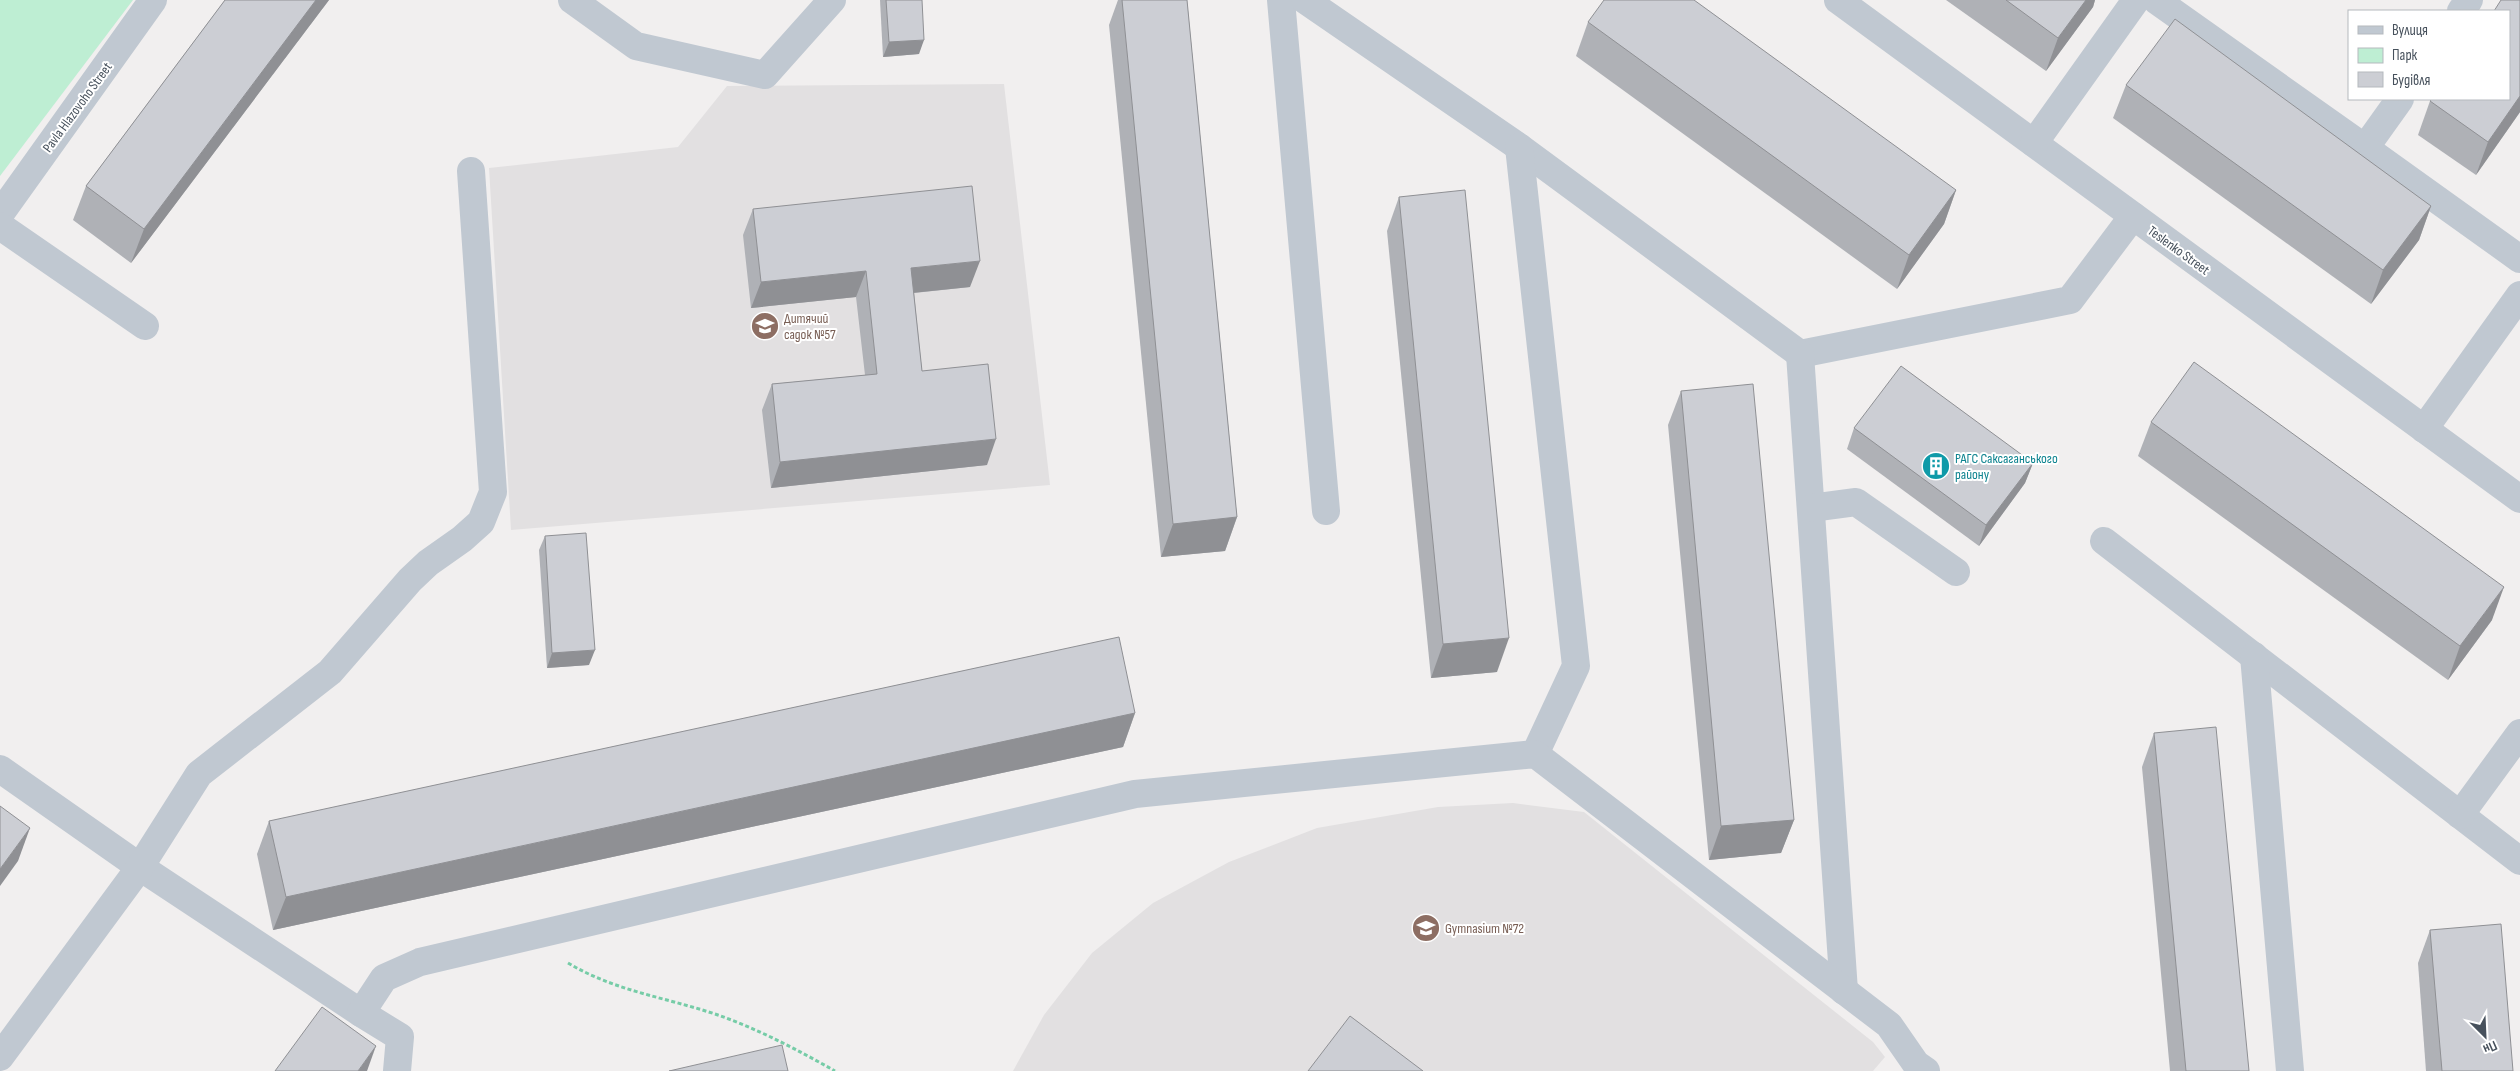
<svg xmlns="http://www.w3.org/2000/svg" width="2520" height="1071" viewBox="0 0 2520 1071" font-family="'Sofia Sans Condensed',sans-serif">
<rect width="100%" height="100%" fill="#f1efef"/>
<g fill="#e2e0e1">
<polygon points="1004,84 1050,485 511,530 489,168 678,147 727,86"/>
<polygon points="1513,803 1584,812 1873,1042 1885,1057 1873,1071 1013,1071 1044,1015 1092,953 1153,903 1229,862 1317,828 1438,807"/>
</g>
<polygon fill="#beeed3" points="0,0 133,0 0,176"/>
<g fill="none" stroke-linecap="round" stroke-linejoin="round">
<path stroke="#76cca7" stroke-width="3" stroke-dasharray="4 2.5" stroke-linecap="butt" d="M568,963C615,991 664,997 715,1014C756,1028 798,1050 835,1071"/>
<g stroke="#c0c8d1" stroke-width="28">
<polyline points="572,0 636,46 765,75 832,0"/>
<polyline points="1281,0 1326,511"/>
<polyline points="1305,0 1519,147 1800,354 2070,300 2133,216"/>
<polyline points="1838,0 2520,499"/>
<polyline points="2156,0 2365,148 2400,99"/>
<polyline points="2461,11 2469,0"/>
<polyline points="2034,143 2136,0"/>
<polyline points="1519,147 1576,666 1535,754"/>
<polyline points="2365,148 2520,259"/>
<polyline points="0,214 153,0"/>
<polyline points="0,226 145,326"/>
<polyline points="1800,354 1844,991"/>
<polyline points="2424,429 2520,295"/>
<polyline points="1811,508 1856,502 1956,572"/>
<polyline points="2104,541 2520,861"/>
<polyline points="2254,656 2290,1071"/>
<polyline points="0,769 140,867 361,1013"/>
<polyline points="2460,815 2520,733"/>
<polyline points="0,1057 140,867 199,774 330,672 410,580 428,563 462,539 481,522 493,492 471,171"/>
<polyline points="397,1071 400,1037 361,1013 384,978 420,962 1135,794 1535,754 1889,1025 1916,1064 1926,1071"/>
</g>
</g>
<g fill="#afb1b6">
<polygon points="225,0 329,0 131,263 73,220 86,186"/>
<polygon points="880,0 922,0 919,54 883,57"/>
<polygon points="1118,0 1187,0 1237,517 1225,551 1161,557 1109,25"/>
<polygon points="1946,0 2095,0 2093,7 2046,71"/>
<polygon points="2520,0 2520,112 2476,175 2418,135 2430,101"/>
<polygon points="1588,22 1956,190 1944,224 1897,289 1576,56"/>
<polygon points="2126,85 2431,206 2419,240 2371,304 2113,118"/>
<polygon points="1399,197 1497,672 1431,678 1387,231"/>
<polygon points="753,209 970,287 914,293 922,371 987,465 771,488 762,410 772,384 865,375 856,297 751,308 743,235"/>
<polygon points="1681,391 1794,820 1781,853 1709,860 1668,425"/>
<polygon points="2151,422 2492,620 2448,680 2138,456"/>
<polygon points="1854,428 2033,463 2025,483 1979,546 1847,449"/>
<polygon points="545,536 589,665 547,668 539,550"/>
<polygon points="1135,713 1123,747 273,930 257,854 269,821"/>
<polygon points="2154,733 2249,1071 2170,1071 2142,767"/>
<polygon points="2430,930 2513,1071 2426,1071 2418,963"/>
</g>
<g fill="#8f9094">
<polygon points="316,0 329,0 131,263 144,229"/>
<polygon points="2086,0 2095,0 2093,7 2046,71 2058,38"/>
<polygon points="924,40 919,54 883,57 889,42"/>
<polygon points="2520,96 2520,112 2476,175 2488,142"/>
<polygon points="1956,190 1944,224 1897,289 1909,255"/>
<polygon points="2431,206 2419,240 2371,304 2383,270"/>
<polygon points="980,261 970,287 902,294 911,268"/>
<polygon points="866,271 856,297 751,308 761,282"/>
<polygon points="996,439 987,465 771,488 780,462"/>
<polygon points="2033,463 2025,483 1979,546 1986,525"/>
<polygon points="1237,517 1225,551 1161,557 1173,524"/>
<polygon points="2504,587 2492,620 2448,680 2460,646"/>
<polygon points="1509,638 1497,672 1431,678 1443,644"/>
<polygon points="595,650 589,665 547,668 552,653"/>
<polygon points="1135,713 1123,747 273,930 286,897"/>
<polygon points="1794,820 1781,853 1709,860 1721,826"/>
<polygon points="30,828 18,861 0,886 0,869"/>
<polygon points="376,1046 367,1071 358,1071"/>
</g>
<g fill="#ccced4" stroke="#8f9094">
<polygon points="225,0 316,0 144,229 86,186"/>
<polygon points="886,0 922,0 924,40 889,42"/>
<polygon points="1122,0 1187,0 1237,517 1173,524"/>
<polygon points="1604,0 1694,0 1956,190 1909,255 1588,22"/>
<polygon points="2006,0 2086,0 2058,38"/>
<polygon points="2501,0 2520,0 2520,96 2488,142 2430,101 2432,99 2509,99 2509,11 2494,11"/>
<polygon points="2175,19 2431,206 2383,270 2126,85"/>
<polygon points="972,186 980,261 911,268 922,371 988,364 996,439 780,462 772,384 877,374 866,271 761,282 753,209"/>
<polygon points="1465,190 1509,638 1443,644 1399,197"/>
<polygon points="2194,362 2504,587 2460,646 2151,422"/>
<polygon points="1901,366 2033,463 1986,525 1854,428"/>
<polygon points="1753,384 1794,820 1721,826 1681,391"/>
<polygon points="586,533 595,650 552,653 545,536"/>
<polygon points="1119,637 1135,713 286,897 269,821"/>
<polygon points="2216,727 2249,1071 2186,1071 2154,733"/>
<polygon points="0,806 30,828 0,869"/>
<polygon points="2501,924 2513,1071 2442,1071 2430,930"/>
<polygon points="322,1007 376,1046 358,1071 275,1071"/>
<polygon points="1350,1016 1423,1071 1308,1071"/>
<polygon points="782,1045 788,1071 669,1071"/>
</g>
<defs>
<symbol id="school-disc" viewBox="-11 -11 22 22"><circle r="9.5" fill="#8d6e63" stroke="#fff"/><path d="M0-5L7-2L0 1L-7-2ZM-4 1L0 2.5L4 1V4Q0 6-4 4Z" fill="#fff"/></symbol>
<symbol id="building-disc" viewBox="-11 -11 22 22"><circle r="9.5" fill="#0f9aa8" stroke="#fff"/><path d="M-4-6H4V6H1V3H-1V6H-4ZM-2.5-4.3h1.7v1.8h-1.7ZM.8-4.3h1.7v1.8H.8ZM-2.5-1h1.7V.8h-1.7ZM.8-1h1.7V.8H.8Z" fill="#fff"/></symbol>
</defs>
<g fill-rule="evenodd">
<use href="#school-disc" x="749" y="310" width="32" height="32"/>
<use href="#building-disc" x="1920" y="450" width="32" height="32"/>
<use href="#school-disc" x="1410" y="912" width="32" height="32"/>
</g>
<g text-anchor="middle" stroke-width="4" stroke-linejoin="round" paint-order="stroke">
<g font-size="14" fill="#47515c" stroke="#fff">
<text transform="translate(77 107) rotate(-54)" y="5">Pavla Hlazovoho Street</text>
<text transform="translate(2179 250) rotate(36)" y="5">Teslenko Street</text>
</g>
<g font-size="14" fill="#785e54" stroke="#fff" text-anchor="start">
<text x="784" y="323">Дитячий<tspan x="784" dy="16">садок №57</tspan></text>
<text x="1445" y="933">Gymnasium №72</text>
</g>
<g font-size="14" fill="#0d838f" stroke="#fff" text-anchor="start">
<text x="1955" y="463">РАГС Саксаганського<tspan x="1955" dy="16">району</tspan></text>
</g>
</g>
<rect x="2348" y="10" width="162" height="90" fill="#ffffff" stroke="#b5b9be"/>
<rect x="2358" y="26" width="25" height="8" fill="#c0c8d1" stroke="#b5b9be"/>
<text x="2392" y="35" font-size="15" fill="#47515c">Вулиця</text>
<rect x="2358" y="48" width="25" height="15" fill="#beeed3" stroke="#b5b9be"/>
<text x="2392" y="60" font-size="15" fill="#47515c">Парк</text>
<rect x="2358" y="72" width="25" height="15" fill="#ccced4" stroke="#b5b9be"/>
<text x="2392" y="85" font-size="15" fill="#47515c">Будівля</text>
<g transform="translate(2485 1036) rotate(156)" stroke="#ffffff" stroke-width="4" paint-order="stroke">
<path d="M0-4L9 19L0 12L-9 19Z" fill="#47515c"/>
<text y="-8" font-size="14" font-weight="bold" text-anchor="middle" fill="#47515c">Пн</text>
</g>
</svg>
